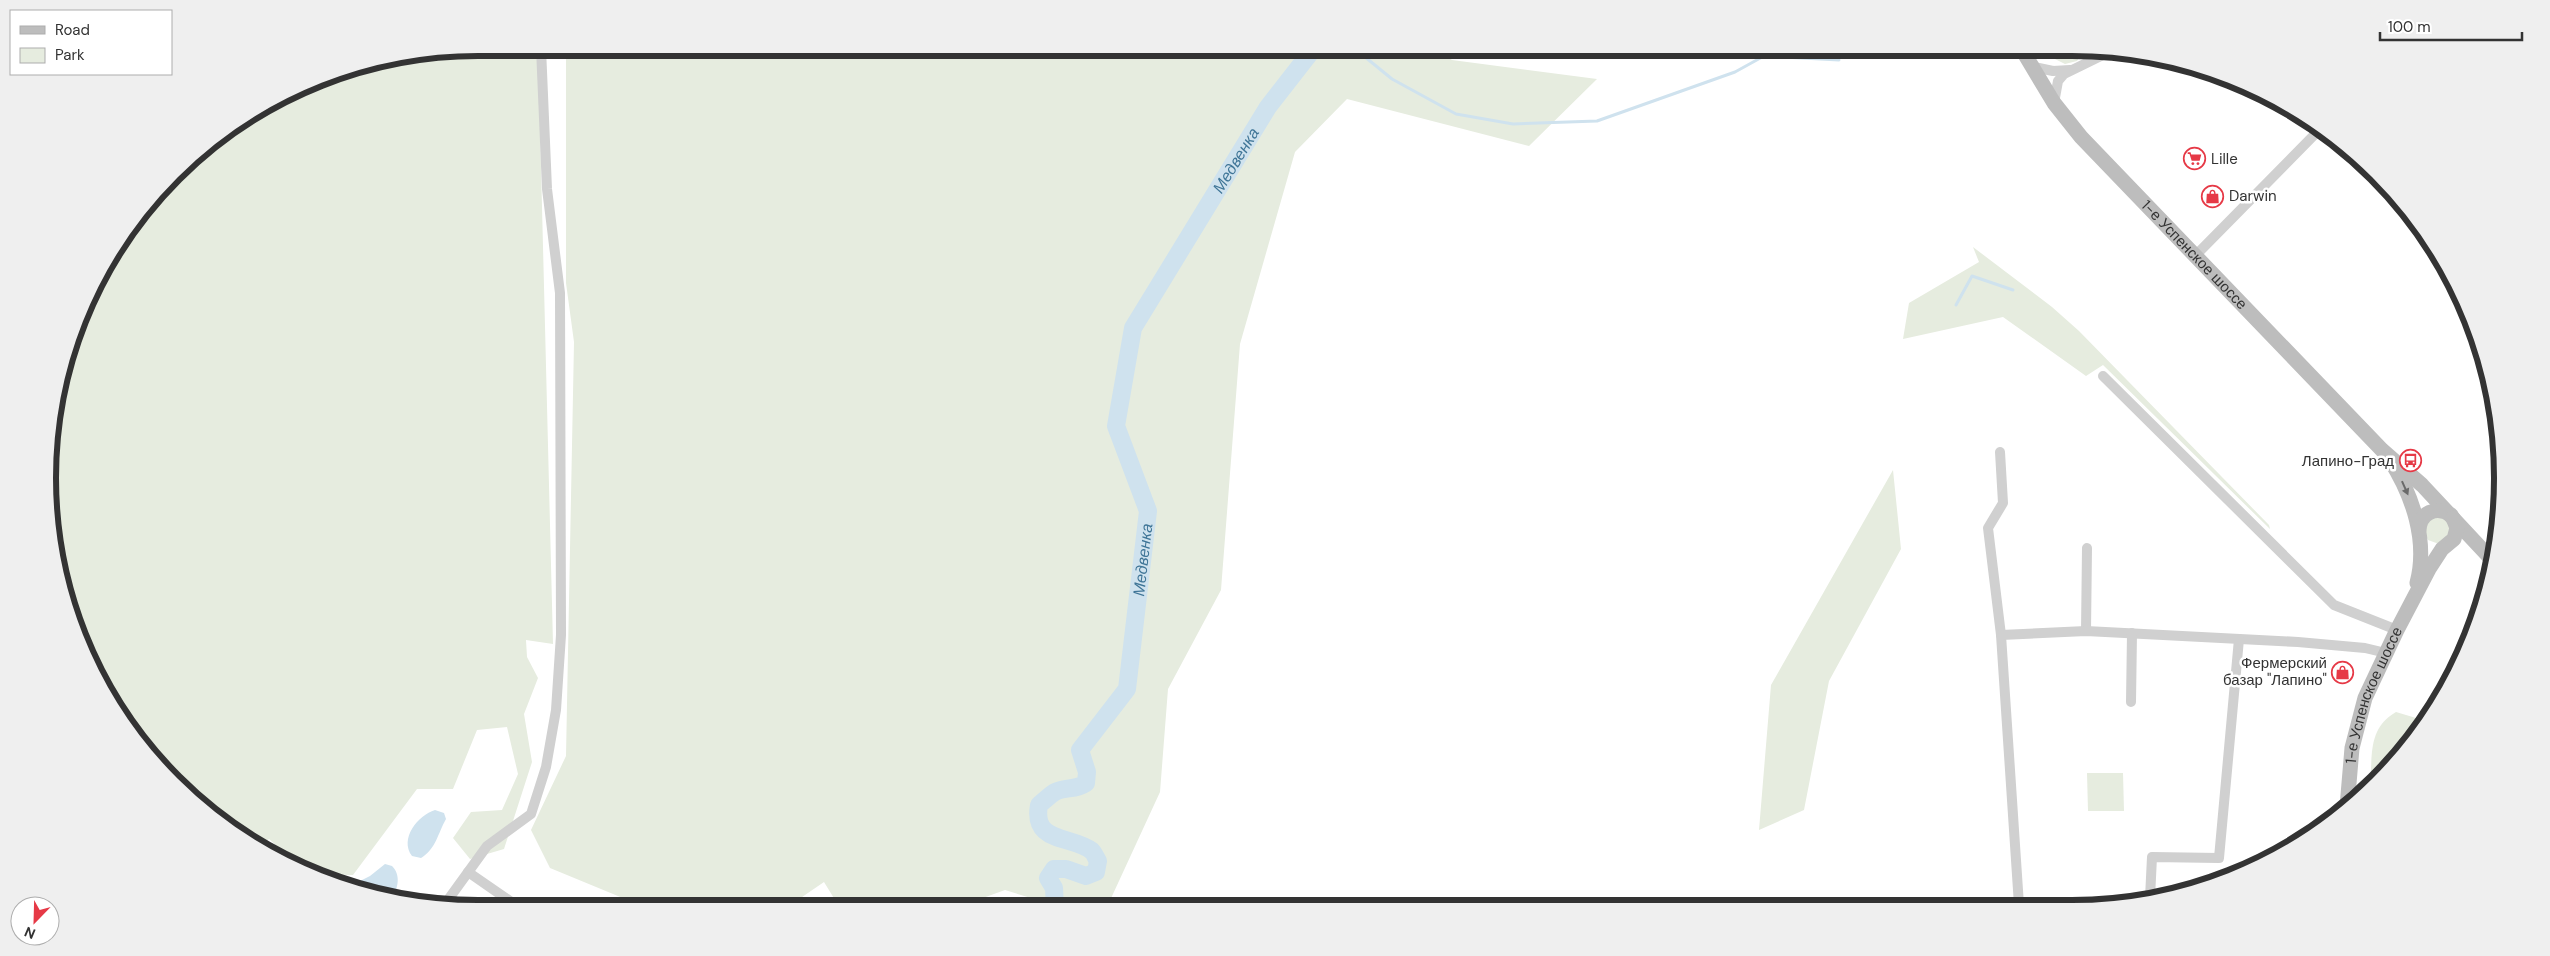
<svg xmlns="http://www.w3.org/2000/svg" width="2550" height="956" viewBox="0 0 2550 956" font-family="'DM Sans',sans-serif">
<rect width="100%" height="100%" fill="#fff"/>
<g fill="#e6ecdf">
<path d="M478,48H538L553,644L526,640L527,657L538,678L524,714L532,762L504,849L470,859L453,838L471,812L502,810L518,774L507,727L477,730L453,789H417L353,875C302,874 306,873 269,839L261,847L216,820L120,717L80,642L56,562L51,422L70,339L105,263L194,154L263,105L339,70Z"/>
<polygon points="566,48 1435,48 1452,60 1597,79 1529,146 1347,99 1295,152 1240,344 1221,590 1168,689 1160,792 1107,907 1060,907 1005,890 958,907 840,908 824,882 786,908 647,908 550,868 531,830 566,756 574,342 566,283"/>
<polygon points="2045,48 2083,49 2083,52 2077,61 2065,64 2053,58"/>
<polygon points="1973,247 2052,307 2079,331 2269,525 2270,529 2103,365 2086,376 2003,317 1903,339 1909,303 1979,262"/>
<polygon points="1893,470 1901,549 1829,681 1804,810 1759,830 1771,685"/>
<polygon points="2431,515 2450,520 2452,534 2439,544 2428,540 2423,530"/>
<path d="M2396,712L2426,721L2370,785C2373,756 2367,729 2396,712Z"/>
<polygon points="2087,773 2123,773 2124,811 2088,811"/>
</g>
<g fill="#cfe2ee">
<path d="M435,810L444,813L446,819C438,833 436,849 421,858L412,856C399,839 418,815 435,810Z"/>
<path d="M385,864L392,866C401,875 398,887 393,897L366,894L348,887L370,876Z"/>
</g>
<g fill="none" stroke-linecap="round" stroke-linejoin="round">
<g stroke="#cfe2ee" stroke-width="3">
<polyline points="1354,48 1392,79 1456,114 1513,124 1597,121 1735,72 1764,56 1839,60"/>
<polyline points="1956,305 1972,276 2013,290"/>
</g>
<path stroke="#cfe2ee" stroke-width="18" id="s1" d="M1055,907L1054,888L1048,878L1054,869H1066L1086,876L1096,872L1098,861C1096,858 1094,853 1092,851C1071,835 1032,844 1039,805C1044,801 1050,795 1055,792C1067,786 1074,791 1086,783L1087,772L1080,750L1127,689L1148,511L1116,426L1133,328L1268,107L1314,48"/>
<g stroke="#d0d0d0" stroke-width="10">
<polyline points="2034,67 2053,71 2070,70"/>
<polyline points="2054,103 2058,81 2064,74 2109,52"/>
<polyline points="2196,255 2321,128"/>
<polyline points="2103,376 2334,605 2397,630"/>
<polyline points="2000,452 2003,503 1988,528 2001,635 2019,905"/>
<polyline points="2086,631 2087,548"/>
<polyline points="2001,635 2086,631 2298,642 2365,648 2386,653"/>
<polyline points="2131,702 2132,633"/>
<polyline points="468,872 520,908"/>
<polyline points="2150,898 2152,857 2219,858 2239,639"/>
<polyline points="445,904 487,846 531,814 546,767 556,710 561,635 560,293 547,189 541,48"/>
</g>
<g stroke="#bdbdbd" stroke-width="15">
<path id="s2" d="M2021,48L2054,103L2081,137L2382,450L2422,485L2493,561"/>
<path d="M2390,460C2413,496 2428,541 2417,583"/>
<path d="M2419,530C2420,513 2436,505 2451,515"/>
<path id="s3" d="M2347,807L2352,748L2365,698L2397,630L2429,569L2442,549L2454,539L2457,528L2453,518"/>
</g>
</g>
<defs><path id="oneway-solid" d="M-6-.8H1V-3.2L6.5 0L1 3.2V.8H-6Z" transform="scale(1.25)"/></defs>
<use fill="#6a6a6a" href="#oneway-solid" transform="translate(2405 488) rotate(66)"/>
<defs>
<symbol id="supermarket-ring" viewBox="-11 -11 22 22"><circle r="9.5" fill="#fff" stroke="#e63946" stroke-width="1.5"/><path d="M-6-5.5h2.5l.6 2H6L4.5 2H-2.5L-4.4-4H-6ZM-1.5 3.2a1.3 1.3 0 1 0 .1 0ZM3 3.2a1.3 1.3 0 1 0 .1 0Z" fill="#e63946"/></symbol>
<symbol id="shop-ring" viewBox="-11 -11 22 22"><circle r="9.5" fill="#fff" stroke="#e63946" stroke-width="1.5"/><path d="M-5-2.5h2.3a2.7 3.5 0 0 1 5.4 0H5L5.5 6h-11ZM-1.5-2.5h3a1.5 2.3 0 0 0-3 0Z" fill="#e63946"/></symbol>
<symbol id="bus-ring" viewBox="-11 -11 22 22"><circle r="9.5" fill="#fff" stroke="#e63946" stroke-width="1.5"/><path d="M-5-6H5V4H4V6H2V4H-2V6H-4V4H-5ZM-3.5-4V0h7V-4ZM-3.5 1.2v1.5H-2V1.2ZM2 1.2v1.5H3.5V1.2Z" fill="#e63946"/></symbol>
</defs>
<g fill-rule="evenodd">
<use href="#supermarket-ring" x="2182" y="146" width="25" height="25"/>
<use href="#shop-ring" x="2200" y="184" width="25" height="25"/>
<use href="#bus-ring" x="2398" y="448" width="25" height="25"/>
<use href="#shop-ring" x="2330" y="660" width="25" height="25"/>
</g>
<g text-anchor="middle" stroke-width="5" stroke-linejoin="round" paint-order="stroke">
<g font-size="15" fill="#333" stroke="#fff" text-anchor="start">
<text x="2211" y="164">Lille</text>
<text x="2229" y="201">Darwin</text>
<text x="2394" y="466" text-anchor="end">Лапино-Град</text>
<text x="2327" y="668" text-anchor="end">Фермерский<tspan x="2327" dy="17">базар "Лапино"</tspan></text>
</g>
<g font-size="15" fill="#333" stroke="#fff">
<text dy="5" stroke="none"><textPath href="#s2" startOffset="271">1-е Успенское шоссе</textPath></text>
<text dy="5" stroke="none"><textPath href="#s3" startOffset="116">1-е Успенское шоссе</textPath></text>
</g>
<g font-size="16" font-style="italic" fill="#3f7597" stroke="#fff">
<text dy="6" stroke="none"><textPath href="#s1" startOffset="918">Медвенка</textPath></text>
<text dy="6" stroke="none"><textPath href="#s1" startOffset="482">Медвенка</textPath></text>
</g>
</g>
<path d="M0 0H2550V956H0ZM478 56H2072A422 422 0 0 1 2494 478V478A422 422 0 0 1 2072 900H478A422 422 0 0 1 56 478V478A422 422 0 0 1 478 56Z" fill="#efefef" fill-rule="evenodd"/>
<path fill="none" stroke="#333" stroke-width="6" d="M478 56H2072A422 422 0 0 1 2494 478V478A422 422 0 0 1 2072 900H478A422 422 0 0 1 56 478V478A422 422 0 0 1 478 56Z"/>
<rect x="10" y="10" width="162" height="65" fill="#ffffff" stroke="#adadad"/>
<rect x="20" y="26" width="25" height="8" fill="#bdbdbd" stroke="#adadad"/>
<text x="55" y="35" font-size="15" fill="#333333">Road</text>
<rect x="20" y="48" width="25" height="15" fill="#e6ecdf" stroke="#adadad"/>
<text x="55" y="60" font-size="15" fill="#333333">Park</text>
<g transform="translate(35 921) rotate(203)"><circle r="24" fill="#ffffff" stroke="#adadad"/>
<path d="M0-4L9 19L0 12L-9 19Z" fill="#e63946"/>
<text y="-8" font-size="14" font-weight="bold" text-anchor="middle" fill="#333333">N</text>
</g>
<path d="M2380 32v8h142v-8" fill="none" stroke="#333333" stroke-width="2.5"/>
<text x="2388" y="32" font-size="15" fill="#333333" stroke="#ffffff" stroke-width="4" paint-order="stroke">100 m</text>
</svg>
